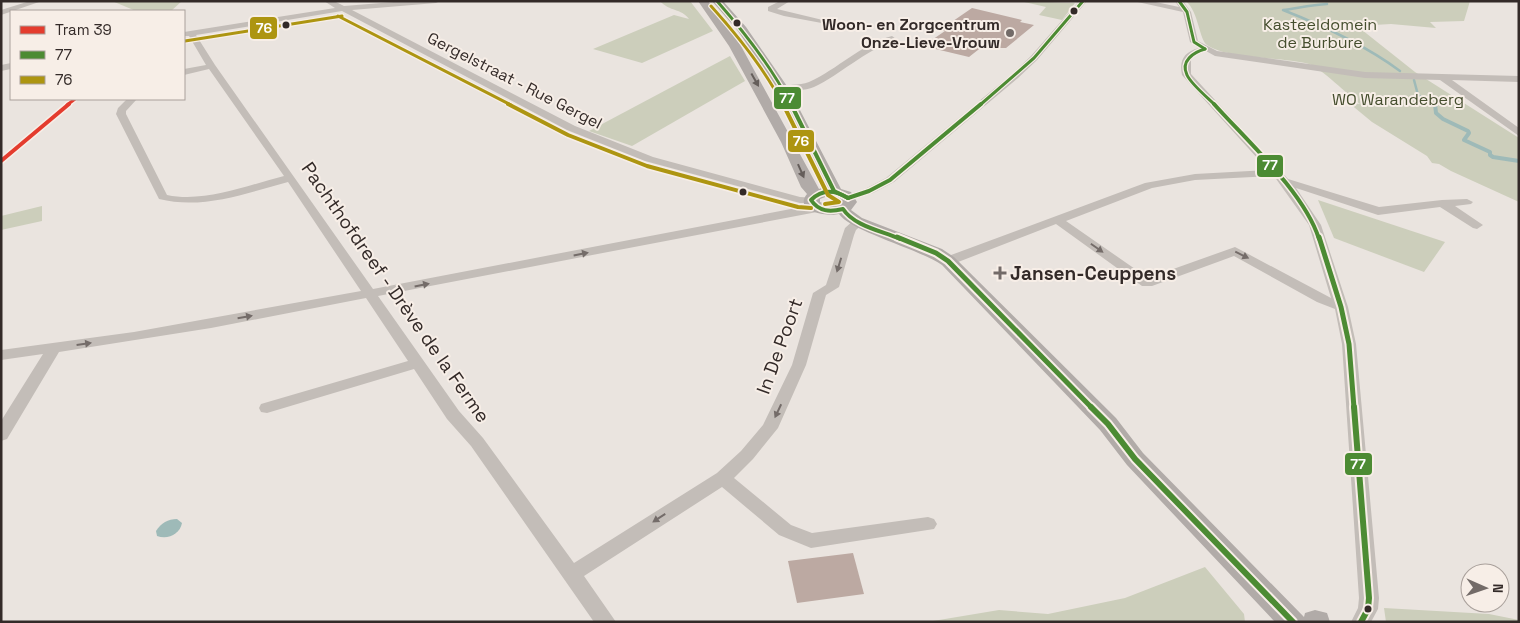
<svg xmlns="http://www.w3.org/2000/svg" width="1520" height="623" viewBox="0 0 1520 623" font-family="'Space Grotesk',sans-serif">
<rect width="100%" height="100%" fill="#eae4df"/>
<g fill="#cccebb">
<polygon points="70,1 182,1 171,11 136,11 112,1"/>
<path d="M660,1H690L713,31L642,63L593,49L674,15L689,19C681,8 670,12 660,1Z"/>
<polygon points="1020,1 1075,3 1062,20 1039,15 1046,7"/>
<path d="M1186,1H1470L1464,21L1430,22L1436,28L1391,24L1357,26L1415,72L1519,138V202L1451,171L1439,164L1432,163L1427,156L1372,122L1349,103L1360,104C1348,95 1321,68 1309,64C1284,57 1226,59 1207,45C1199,39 1199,13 1186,1Z"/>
<polygon points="730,56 745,81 632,146 589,131"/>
<polygon points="1318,200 1445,242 1424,272 1334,238"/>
<polygon points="42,206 42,221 1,230 1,216"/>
<polygon points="1205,567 1244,614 1245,622 927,622 999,610 1048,614 1125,598"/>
<polygon points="1384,608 1489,614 1519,620 1519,622 1386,622"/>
</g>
<path fill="#9ebab8" d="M177,519L182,523C180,534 168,540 157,536L156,531C161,523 168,519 177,519Z"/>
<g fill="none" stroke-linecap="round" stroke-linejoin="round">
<g stroke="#9ebab8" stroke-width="2.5">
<path d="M1327,4C1311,5 1298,8 1283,10C1324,26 1365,45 1400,71"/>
<polyline points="1414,80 1418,95 1435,105"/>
</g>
<polyline stroke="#9ebab8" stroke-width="4" points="1435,104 1436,113 1443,119 1468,131 1469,133 1464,140 1490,152 1490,155 1493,157 1519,161"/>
</g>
<g fill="#bca9a2">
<polygon points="972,8 1022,20 1020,22 1034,25 1006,48 994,48 983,46 969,57 923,46 945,31 940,30"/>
<polygon points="853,553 864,594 797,603 788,561"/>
</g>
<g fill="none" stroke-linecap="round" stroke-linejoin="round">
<g fill="#c3bdb8" fill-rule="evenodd">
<polygon points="30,1 42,1 1,15 1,10"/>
<path d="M324,1H334L344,6L406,1H440L436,3L352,10L575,126L653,157L800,197L815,198L817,200L811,203H800L645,161L567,130L342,11L196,35L215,65L373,289L817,204L823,208L817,212L378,296L459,411L483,438L574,563L717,473L741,451L763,425L792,365L813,293L826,285L845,228L855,219L859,218L865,222L856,230L854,235L839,287L826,295L806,365L778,428L753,459L734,478L791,525L812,533L928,517L934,519L937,524L934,529L811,548L779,535L722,487L584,576L616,622H594L471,446L447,419L414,369L267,413L261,412L259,408L261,404L408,361L366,298L211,328L59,352L7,439L1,441V421L43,354L1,360V350L134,332L361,291L288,182C246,193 203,210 159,199L116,114L118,108L127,99H137L126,111V114L167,195C205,203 248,185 284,176L209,69L184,75V69L206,65L189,36H184V32L335,8Z"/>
<polygon points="780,1 790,1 777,9 831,22 827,24 784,16 768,11 768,7"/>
<polygon points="1079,1 1087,1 1037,60 1018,78 894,182 873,193 848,201 844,200 842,198 844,196 865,189 886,178 1012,74 1031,56"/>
<path d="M1133,1H1151L1179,7L1175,1H1183L1191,12L1198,41L1217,51L1365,72L1519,76V82L1452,80L1519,128V136L1440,80L1365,78L1215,56L1206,51L1194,56L1191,60V74L1288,179L1379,207L1442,200L1467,199L1473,202L1471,204L1455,206L1483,225L1477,229L1473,228L1440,207L1378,215L1296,188L1321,225L1348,307L1356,344L1379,598L1378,609L1371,622H1351L1358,608L1359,598L1342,344L1335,309L1317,302L1234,256L1152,286H1142L1056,224L953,264L948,265L942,261L943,258L1145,183L1195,174L1268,170L1182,75C1179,60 1184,52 1199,48L1190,42L1183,12ZM1274,176L1309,225L1331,298L1235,247L1148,278L1066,221L1152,188L1195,180Z"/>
<path d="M892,36L896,39L895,41C863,51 842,74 814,87C805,91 792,90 783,92L778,89C786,83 799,86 809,82C838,69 860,45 892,36Z"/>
<polygon points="11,63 11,69 1,71 1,65"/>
</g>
<path fill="#b1aba8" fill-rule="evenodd" d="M698,1H708L741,46L819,189L824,187L777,89L738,31L712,1H723L746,27L789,89L841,189L851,192L857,202L851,210L862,218L942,249L954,257L1116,418L1143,453L1304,617L1305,613L1315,610L1327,613L1330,622H1275L1127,465L1100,430L942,265C919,249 850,231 839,214C827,217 793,211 807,194L801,187L781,142L729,46ZM828,196L839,198L841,203L830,206L820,202V199Z"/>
<defs>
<g id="bus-1-far3">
<path d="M717,1C745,33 772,67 791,105"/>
<polyline points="1179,1 1187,12 1194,42 1205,49"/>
<path d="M1205,49C1194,52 1180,61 1187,75C1191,84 1208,98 1215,105"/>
<polyline points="980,105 1034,58 1083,1"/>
</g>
<g id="bus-1-far2">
<polyline points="791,104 834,191 848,198"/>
<path d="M1214,104C1247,141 1304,192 1319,239"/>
<path d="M848,198C835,190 822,189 811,200C819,212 830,212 843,209C854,226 882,231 900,239"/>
<polyline points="848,198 869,191 890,180 981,104"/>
</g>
<g id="bus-1-far1">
<polyline points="897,237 936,253 948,261 1092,408"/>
<polyline points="1319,237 1341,307 1349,344 1354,408"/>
</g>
<g id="bus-1">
<polyline points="1091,407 1108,424 1135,459 1293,622"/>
<polyline points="1354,407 1369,598 1368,609 1361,622"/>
</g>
<g id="bus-2-far1">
<path d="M711,6C738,36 765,69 783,105"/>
<polyline points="338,16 511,105"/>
<polyline points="185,41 342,16"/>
</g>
<g id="bus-2">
<polyline points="508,104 568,135 647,166 798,207 811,208"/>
<polyline points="783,104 828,195 839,202 825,204"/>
</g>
</defs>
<use href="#bus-1-far3" stroke="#f7eee7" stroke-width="5.5"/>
<use href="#bus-1-far2" stroke="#f7eee7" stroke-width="7"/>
<use href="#bus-1-far1" stroke="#f7eee7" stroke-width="9"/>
<use href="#bus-1" stroke="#f7eee7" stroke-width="10"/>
<use href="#bus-2-far1" stroke="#f7eee7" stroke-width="5.5"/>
<use href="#bus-2" stroke="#f7eee7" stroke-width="7"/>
<use href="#bus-1-far3" stroke="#4c8b33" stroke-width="3"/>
<use href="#bus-1-far2" stroke="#4c8b33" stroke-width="4"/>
<use href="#bus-1-far1" stroke="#4c8b33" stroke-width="5"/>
<use href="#bus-1" stroke="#4c8b33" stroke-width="6"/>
<use href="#bus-2-far1" stroke="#ad9511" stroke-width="3"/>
<use href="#bus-2" stroke="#ad9511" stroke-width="4"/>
<defs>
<polyline id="tram-1-far1" points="67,105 75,99"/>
<polyline id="tram-1" points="1,161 69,104"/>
</defs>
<use href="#tram-1-far1" stroke="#f7eee7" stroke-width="5.5"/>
<use href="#tram-1" stroke="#f7eee7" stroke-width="7"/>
<use href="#tram-1-far1" stroke="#e43c2e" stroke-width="3"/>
<use href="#tram-1" stroke="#e43c2e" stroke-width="4"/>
</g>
<defs><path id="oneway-solid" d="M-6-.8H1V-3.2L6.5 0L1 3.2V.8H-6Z" transform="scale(1.25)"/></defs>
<g fill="#655e5b">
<use href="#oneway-solid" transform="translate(755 80) rotate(61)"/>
<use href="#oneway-solid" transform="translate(801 171) rotate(66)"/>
</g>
<g fill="#746c69">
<use href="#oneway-solid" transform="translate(1097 248) rotate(35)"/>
<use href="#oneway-solid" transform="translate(581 254) rotate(-11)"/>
<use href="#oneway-solid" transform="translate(1242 255) rotate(26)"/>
<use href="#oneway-solid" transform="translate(839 265) rotate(107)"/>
<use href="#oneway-solid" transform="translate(422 285) rotate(-11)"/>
<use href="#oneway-solid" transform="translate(245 317) rotate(-10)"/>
<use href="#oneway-solid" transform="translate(84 344) rotate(-8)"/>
<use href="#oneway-solid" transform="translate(778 411) rotate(115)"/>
<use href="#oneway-solid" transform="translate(659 518) rotate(147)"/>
</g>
<g fill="#332a28" stroke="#f7eee7" stroke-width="2">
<circle cx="1074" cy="11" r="4.5"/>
<circle cx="737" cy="23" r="4.5"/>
<circle cx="286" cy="25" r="4.5"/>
<circle cx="743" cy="192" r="4.5"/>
<circle cx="1368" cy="609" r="4.5"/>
</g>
<g fill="#736b68" stroke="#f7eee7" stroke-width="2">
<circle cx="1010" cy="33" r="5"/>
<path d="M997.5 265.5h5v5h5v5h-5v5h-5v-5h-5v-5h5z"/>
</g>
<g text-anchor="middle" stroke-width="4" stroke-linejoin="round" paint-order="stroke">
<g font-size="16" font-weight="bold" fill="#332a28" stroke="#f7eee7" text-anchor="end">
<text x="1000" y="30">Woon- en Zorgcentrum<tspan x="1000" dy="18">Onze-Lieve-Vrouw</tspan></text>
</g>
<g font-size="16" fill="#454e2e" stroke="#f7eee7">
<text x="1320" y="30">Kasteeldomein<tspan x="1320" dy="18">de Burbure</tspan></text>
<text x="1398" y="105">WO Warandeberg</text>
</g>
<g font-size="16" fill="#332a28" stroke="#f7eee7">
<text transform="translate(515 80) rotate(27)" y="6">Gergelstraat - Rue Gergel</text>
</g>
<g font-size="19" font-weight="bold" fill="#332a28" stroke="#f7eee7" text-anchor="start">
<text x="1010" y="280">Jansen-Ceuppens</text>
</g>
<g font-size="19" fill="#332a28" stroke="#f7eee7">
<text transform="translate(396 292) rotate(55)" y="7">Pachthofdreef - Drève de la Ferme</text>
<text transform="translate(779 346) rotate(-70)" y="7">In De Poort</text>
</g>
</g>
<g stroke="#f7eee7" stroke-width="2">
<rect x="249" y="16" width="29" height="24" rx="5" fill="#ad9511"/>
<rect x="773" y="86" width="29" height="24" rx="5" fill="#4c8b33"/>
<rect x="787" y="129" width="28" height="24" rx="5" fill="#ad9511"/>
<rect x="1256" y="154" width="28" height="24" rx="5" fill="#4c8b33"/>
<rect x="1344" y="452" width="29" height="24" rx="5" fill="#4c8b33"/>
</g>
<g font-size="14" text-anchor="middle" font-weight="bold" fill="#fff">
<text x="264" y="33">76</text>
<text x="787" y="103">77</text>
<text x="801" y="146">76</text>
<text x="1270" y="170">77</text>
<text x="1358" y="469">77</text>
</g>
<rect width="1520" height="623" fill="none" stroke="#332a28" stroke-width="5"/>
<rect x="10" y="10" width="175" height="90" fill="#f7eee7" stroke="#a9a09b"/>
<rect x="20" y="26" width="25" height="8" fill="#e43c2e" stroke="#a9a09b"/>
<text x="55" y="35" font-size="15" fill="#332a28">Tram 39</text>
<rect x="20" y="51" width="25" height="8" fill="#4c8b33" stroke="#a9a09b"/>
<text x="55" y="60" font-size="15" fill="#332a28">77</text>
<rect x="20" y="76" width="25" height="8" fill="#ad9511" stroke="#a9a09b"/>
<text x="55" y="85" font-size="15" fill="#332a28">76</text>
<g transform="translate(1485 588) rotate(92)"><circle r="24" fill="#f7eee7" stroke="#a9a09b"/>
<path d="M0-4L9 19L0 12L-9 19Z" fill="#736b68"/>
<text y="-8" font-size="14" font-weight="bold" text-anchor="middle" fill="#332a28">N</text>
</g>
</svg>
